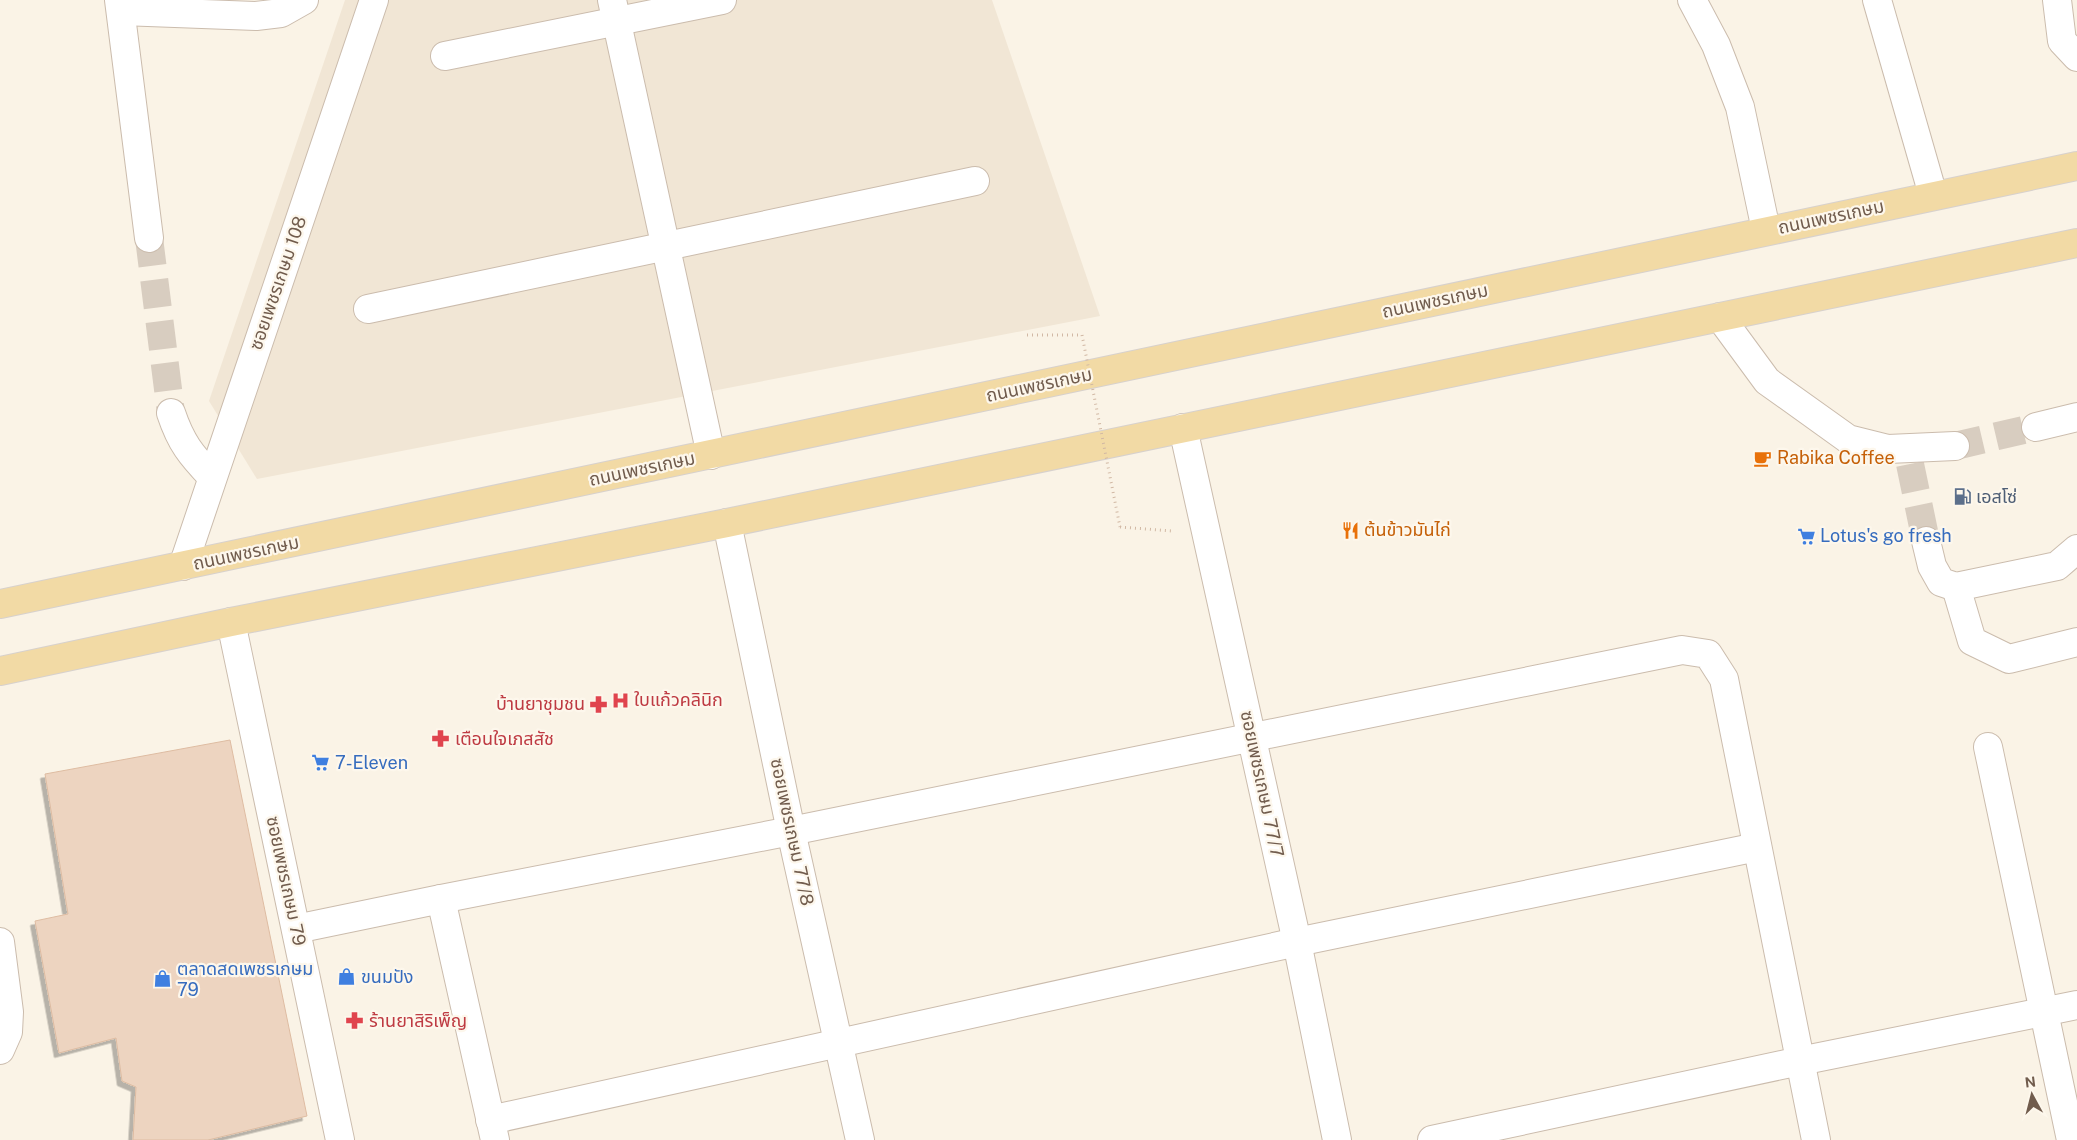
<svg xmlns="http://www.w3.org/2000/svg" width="2077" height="1140" viewBox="0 0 2077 1140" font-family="'Public Sans','Noto Sans Thai',sans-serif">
<defs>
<filter id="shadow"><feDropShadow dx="-4.5" dy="4.5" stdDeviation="0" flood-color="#0004"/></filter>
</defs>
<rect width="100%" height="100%" fill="#faf3e6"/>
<polygon fill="#f1e6d5" points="345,0 992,0 1100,316 257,479 209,401"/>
<polygon fill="#edd4c0" stroke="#debca2" filter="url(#shadow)" points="230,740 307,1116 208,1140 133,1140 136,1087 122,1081 116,1038 59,1053 35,921 68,914 45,774"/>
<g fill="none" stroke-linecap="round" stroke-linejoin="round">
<g stroke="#d8cdc0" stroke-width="28" stroke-dasharray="28 14" stroke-linecap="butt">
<polyline points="149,238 171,413"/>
<polyline points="1955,446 2036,427"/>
<polyline points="1910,464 1926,541"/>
</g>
<defs>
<g id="minor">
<polyline points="119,0 149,238"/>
<polyline points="612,0 711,455"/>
<polyline points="1692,0 1716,45 1740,107 1766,230"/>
<polyline points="1877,0 1933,195"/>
<polyline points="2057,0 2062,41 2077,57"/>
<polyline points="121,11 256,16 281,13 304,0"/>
<polyline points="445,56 722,0"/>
<polyline points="368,309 975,181"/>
<polyline points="1720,317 1767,381 1848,439 1888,449 1955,446"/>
<path d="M171,413C181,443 191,455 212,477"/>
<polyline points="2036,427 2077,417"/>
<polyline points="1183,428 1297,942 1337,1140"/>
<polyline points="727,523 791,831 860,1140"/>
<polyline points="1926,541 1932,566 1941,582 1956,587 2057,566 2077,549"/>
<polyline points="183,566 374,0"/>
<polyline points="1956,587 1972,641 2009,659 2077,642"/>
<polyline points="231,622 340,1140"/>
<polyline points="1988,747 2071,1140"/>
<polyline points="296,929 441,899"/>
<polyline points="0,942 9,1012 8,1032 0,1050"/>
<polyline points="490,1120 1297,942 1757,847"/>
<polyline points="495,1140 441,899 791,831 1682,650 1708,654 1724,679 1816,1140"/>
<polyline points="1432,1140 1800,1061 2077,1005"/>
</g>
<g id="major">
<polyline points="0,604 2077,166"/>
<polyline points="0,671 231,622 727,523 2077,243"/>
</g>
</defs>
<use href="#minor" stroke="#cbbcad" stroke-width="30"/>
<use href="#major" stroke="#d7d1cd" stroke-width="30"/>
<g stroke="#d1b8a4" stroke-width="3" stroke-dasharray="1 4" stroke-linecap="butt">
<polyline points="1027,335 1082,335"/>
<polyline points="1120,527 1172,531"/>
</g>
<use href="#minor" stroke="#fff" stroke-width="28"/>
<use href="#major" stroke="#f2daa5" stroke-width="28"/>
<polyline stroke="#d1b8a4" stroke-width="3" stroke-dasharray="1 4" stroke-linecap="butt" points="1082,335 1120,527"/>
</g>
<defs>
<symbol id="cafe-bare" viewBox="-9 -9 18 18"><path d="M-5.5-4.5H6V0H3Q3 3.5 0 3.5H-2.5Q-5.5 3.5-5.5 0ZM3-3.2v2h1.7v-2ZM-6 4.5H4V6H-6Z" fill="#e8710a" stroke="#fdf7ec" stroke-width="2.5" paint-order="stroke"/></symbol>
<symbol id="fuel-bare" viewBox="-9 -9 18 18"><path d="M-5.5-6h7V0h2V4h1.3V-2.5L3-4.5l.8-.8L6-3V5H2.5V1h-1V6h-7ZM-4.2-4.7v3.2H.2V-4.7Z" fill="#5c6f8a" stroke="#fdf7ec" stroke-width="2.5" paint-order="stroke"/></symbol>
<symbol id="restaurant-bare" viewBox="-9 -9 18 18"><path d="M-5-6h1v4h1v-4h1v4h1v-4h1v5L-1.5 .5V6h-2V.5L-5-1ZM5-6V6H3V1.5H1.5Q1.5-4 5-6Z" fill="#e8710a" stroke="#fdf7ec" stroke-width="2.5" paint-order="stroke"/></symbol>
<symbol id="supermarket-bare" viewBox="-9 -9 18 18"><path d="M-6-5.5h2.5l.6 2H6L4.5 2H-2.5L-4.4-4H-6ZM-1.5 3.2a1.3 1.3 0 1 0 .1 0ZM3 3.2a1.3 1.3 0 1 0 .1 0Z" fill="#3f7fe0" stroke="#fdf7ec" stroke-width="2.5" paint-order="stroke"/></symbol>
<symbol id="hospital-bare" viewBox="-9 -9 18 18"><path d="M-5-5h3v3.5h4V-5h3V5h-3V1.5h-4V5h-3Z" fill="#e0444e" stroke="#fdf7ec" stroke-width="2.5" paint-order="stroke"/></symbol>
<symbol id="pharmacy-bare" viewBox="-9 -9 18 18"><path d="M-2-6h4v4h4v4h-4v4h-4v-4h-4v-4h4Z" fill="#e0444e" stroke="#fdf7ec" stroke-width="2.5" paint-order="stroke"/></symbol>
<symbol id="shop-bare" viewBox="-9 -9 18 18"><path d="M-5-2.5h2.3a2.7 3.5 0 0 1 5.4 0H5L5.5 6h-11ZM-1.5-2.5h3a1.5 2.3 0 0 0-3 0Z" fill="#3f7fe0" stroke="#fdf7ec" stroke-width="2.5" paint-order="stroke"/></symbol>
</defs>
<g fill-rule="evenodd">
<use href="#cafe-bare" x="1750" y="446" width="25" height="25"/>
<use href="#fuel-bare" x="1950" y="484" width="25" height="25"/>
<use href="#restaurant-bare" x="1338" y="518" width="25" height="25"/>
<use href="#supermarket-bare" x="1794" y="524" width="25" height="25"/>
<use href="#hospital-bare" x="608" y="688" width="25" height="25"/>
<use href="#pharmacy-bare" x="586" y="692" width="25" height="25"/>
<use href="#pharmacy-bare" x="428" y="726" width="25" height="25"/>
<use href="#supermarket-bare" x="308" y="750" width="25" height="25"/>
<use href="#shop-bare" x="334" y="964" width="25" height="25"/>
<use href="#shop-bare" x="150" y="966" width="25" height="25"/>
<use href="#pharmacy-bare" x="342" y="1008" width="25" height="25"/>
</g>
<g text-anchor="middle" stroke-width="4.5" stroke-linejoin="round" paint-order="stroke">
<g font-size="18" fill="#715c4d" stroke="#fdf7ec">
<text transform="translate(1831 217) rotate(-12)" y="6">ถนนเพชรเกษม</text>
<text transform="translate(278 283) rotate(-71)" y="6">ซอยเพชรเกษม 108</text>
<text transform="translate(1435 301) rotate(-12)" y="6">ถนนเพชรเกษม</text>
<text transform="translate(1039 385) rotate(-12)" y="6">ถนนเพชรเกษม</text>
<text transform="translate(642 469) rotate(-12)" y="6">ถนนเพชรเกษม</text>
<text transform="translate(246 553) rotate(-12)" y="6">ถนนเพชรเกษม</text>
<text transform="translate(1262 784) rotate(78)" y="6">ซอยเพชรเกษม 77/7</text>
<text transform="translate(792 832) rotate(78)" y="6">ซอยเพชรเกษม 77/8</text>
<text transform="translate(286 881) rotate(78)" y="6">ซอยเพชรเกษม 79</text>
</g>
<g font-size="18" fill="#c56008" stroke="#fdf7ec" text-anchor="start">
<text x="1777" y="464">Rabika Coffee</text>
<text x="1364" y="536">ต้นข้าวมันไก่</text>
</g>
<g font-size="18" fill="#4e5e75" stroke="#fdf7ec" text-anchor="start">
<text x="1976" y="503">เอสโซ่</text>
</g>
<g font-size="18" fill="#366cbe" stroke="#fdf7ec" text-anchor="start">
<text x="1820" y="542">Lotus's go fresh</text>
<text x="335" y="769">7-Eleven</text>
<text x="177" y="975">ตลาดสดเพชรเกษม<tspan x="177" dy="21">79</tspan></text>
<text x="361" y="983">ขนมปัง</text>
</g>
<g font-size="18" fill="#be3a42" stroke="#fdf7ec" text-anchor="start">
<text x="634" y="706">ใบแก้วคลินิก</text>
<text x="585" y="710" text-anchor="end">บ้านยาชุมชน</text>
<text x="455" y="745">เตือนใจเภสสัช</text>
<text x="369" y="1027">ร้านยาสิริเพ็ญ</text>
</g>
</g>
<g transform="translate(2032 1095) rotate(353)" stroke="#fdf7ec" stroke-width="4" paint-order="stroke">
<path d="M0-4L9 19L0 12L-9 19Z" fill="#715c4d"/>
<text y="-8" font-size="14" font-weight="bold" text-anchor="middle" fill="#715c4d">N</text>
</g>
</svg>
